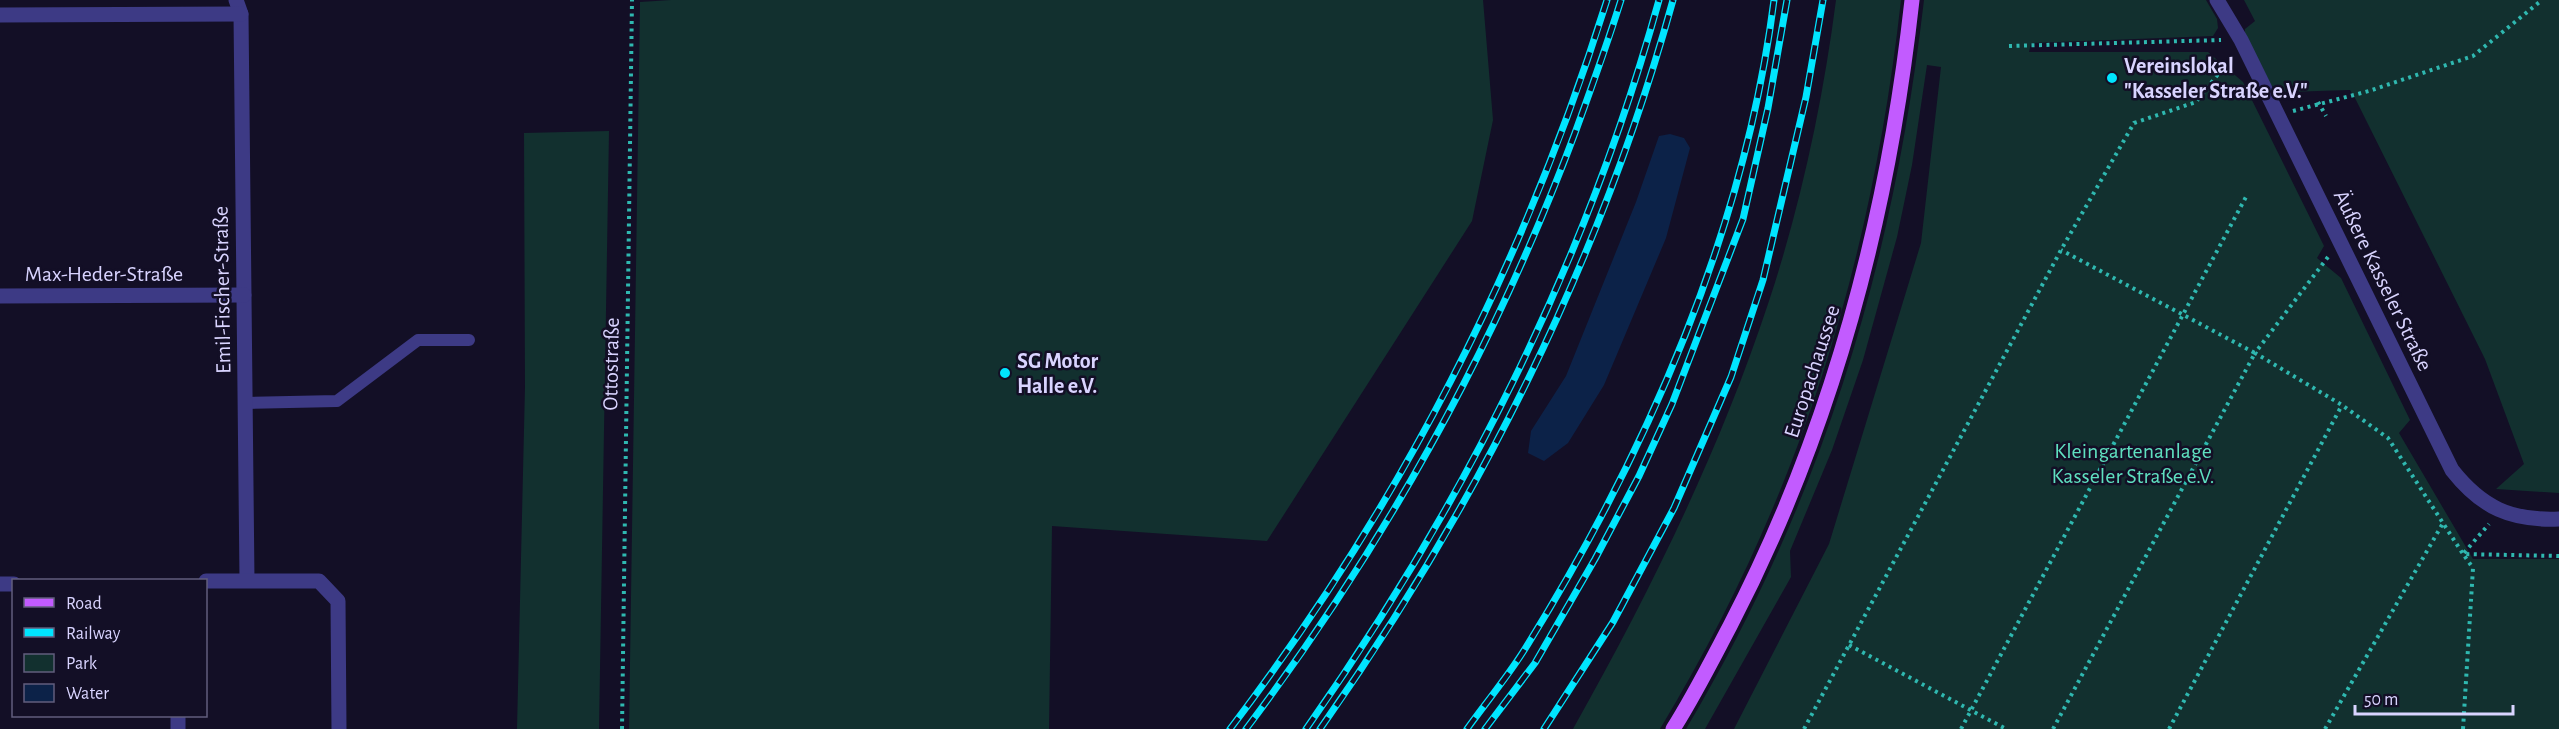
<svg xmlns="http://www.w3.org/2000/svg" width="2559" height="729" viewBox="0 0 2559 729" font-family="'Alegreya Sans',sans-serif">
<rect width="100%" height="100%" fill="#130f26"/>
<g fill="#12302f">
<polygon points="671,0 1483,0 1493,120 1472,221 1267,541 1052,526 1049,729 629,729 640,2"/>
<path d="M1836,0H1901C1871,267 1799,498 1660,729H1573C1650,592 1720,450 1769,301C1801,204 1823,101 1836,0Z"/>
<path d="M1924,0H2206L2217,19L2218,28L2213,36L2031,43L2029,52H2208L2243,82L2324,246L2317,258L2341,278L2410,420L2399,433L2473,559H2559V729H1734L1829,544L1921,243L1941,67L1927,65L1912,165L1897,237L1863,360L1832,450L1790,551L1791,577L1705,729H1686C1823,498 1893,266 1924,0Z"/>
<polygon points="2244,0 2559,0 2559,493 2496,489 2524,464 2485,359 2356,100 2350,90 2287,92 2278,90 2271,85 2245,34 2245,29 2255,21"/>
<polygon points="609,131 599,729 517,729 525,387 524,133"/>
</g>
<polygon fill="#0c2248" points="1670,134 1684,138 1690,148 1666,238 1604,385 1568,443 1544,461 1528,453 1531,431 1566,376 1636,202 1659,136"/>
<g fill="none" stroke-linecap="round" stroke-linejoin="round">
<g stroke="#2fb8b0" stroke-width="4" stroke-dasharray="3 4.5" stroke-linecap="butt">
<polyline points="2009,46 2221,40"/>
<polyline points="2318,102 2326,116"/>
<polyline points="2293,111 2369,91 2473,56 2542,0"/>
<polyline points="2328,257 2255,353 2342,405 2388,438 2463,554 2559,556"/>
<polyline points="1849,645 2006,729"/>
<polyline points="622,729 632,0"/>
<polyline points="1804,729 2061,250 2134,123 2196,102 2230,59"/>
<polyline points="1961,729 2247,195"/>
<polyline points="2053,729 2255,353 2061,250"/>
<polyline points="2169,729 2342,405"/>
<polyline points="2325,729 2443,523"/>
<polyline points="2463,729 2473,568 2463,554 2489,524"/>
</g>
<polyline stroke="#3d3a85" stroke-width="12" points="245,403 337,401 418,340 469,340"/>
<g stroke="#3d3a85" stroke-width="15">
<polyline points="236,0 241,14 247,580"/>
<path d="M2217,0L2241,40L2452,470C2482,508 2511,521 2559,519"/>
<polyline points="0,15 241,14"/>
<polyline points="0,296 244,295"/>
<polyline points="206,581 319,581 338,601 339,729"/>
<polyline points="0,584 14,584"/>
<polyline points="178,716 178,729"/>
</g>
<path stroke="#c25bff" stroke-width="15" d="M1673,729C1694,696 1712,660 1730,626C1832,430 1888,218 1912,0"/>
<defs>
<g id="rail">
<path d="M1230,729C1400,506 1523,267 1607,0"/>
<path d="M1246,729C1384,546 1495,347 1575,133C1591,89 1607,45 1621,0"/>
<path d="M1306,729C1462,508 1587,261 1659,0"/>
<path d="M1320,729C1476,508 1601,261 1673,0"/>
<path d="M1467,729C1487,701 1510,674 1528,644C1648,450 1745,229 1774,0"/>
<polyline points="1485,729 1535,663 1595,559 1639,476 1672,404 1743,219 1768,108 1787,0"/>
<polyline points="1544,729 1613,622 1674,508 1731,377 1763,280 1806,97 1823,0"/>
</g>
</defs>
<use href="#rail" stroke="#00e5ff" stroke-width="7"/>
<use href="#rail" stroke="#130f26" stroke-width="4.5" stroke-dasharray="14" stroke-linecap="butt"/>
</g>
<g fill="#00e5ff" stroke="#130f26" stroke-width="2">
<circle cx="2112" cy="78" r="6"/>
<circle cx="1005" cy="373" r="6"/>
</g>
<g text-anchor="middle" stroke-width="5" stroke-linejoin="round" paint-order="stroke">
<g font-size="22" font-weight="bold" fill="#d9d4ff" stroke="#130f26" text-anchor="start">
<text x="2124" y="73">Vereinslokal<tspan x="2124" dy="25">"Kasseler Straße e.V."</tspan></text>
<text x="1017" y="368">SG Motor<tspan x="1017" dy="25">Halle e.V.</tspan></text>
</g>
<g font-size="22" fill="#d9d4ff" stroke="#130f26">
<text x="104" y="281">Max-Heder-Straße</text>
<text transform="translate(2384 280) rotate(64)" y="8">Äußere Kasseler Straße</text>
<text transform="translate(221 290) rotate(-91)" y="8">Emil-Fischer-Straße</text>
<text transform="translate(610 364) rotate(-89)" y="8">Ottostraße</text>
<text transform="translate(1811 371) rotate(-72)" y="8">Europachaussee</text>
</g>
<g font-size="22" fill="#5fe0c0" stroke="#130f26">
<text x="2133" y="458">Kleingartenanlage<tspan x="2133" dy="25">Kasseler Straße e.V.</tspan></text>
</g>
</g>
<rect x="12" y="579" width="195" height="138" fill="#130f26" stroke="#625e7d" stroke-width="1.5"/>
<rect x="24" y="598" width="30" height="9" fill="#c25bff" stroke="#625e7d" stroke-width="1.5"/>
<text x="66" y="609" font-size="18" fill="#d9d4ff">Road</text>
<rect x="24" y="628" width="30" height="9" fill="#00e5ff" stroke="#625e7d" stroke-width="1.5"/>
<text x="66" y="639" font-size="18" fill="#d9d4ff">Railway</text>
<rect x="24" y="654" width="30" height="18" fill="#12302f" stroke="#625e7d" stroke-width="1.5"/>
<text x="66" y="669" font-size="18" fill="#d9d4ff">Park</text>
<rect x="24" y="684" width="30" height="18" fill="#0c2248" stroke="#625e7d" stroke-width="1.5"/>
<text x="66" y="699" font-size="18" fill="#d9d4ff">Water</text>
<path d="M2355 705v9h158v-9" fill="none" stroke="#d9d4ff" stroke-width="3"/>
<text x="2364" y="705" font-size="18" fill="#d9d4ff" stroke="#130f26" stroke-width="4.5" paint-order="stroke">50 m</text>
</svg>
